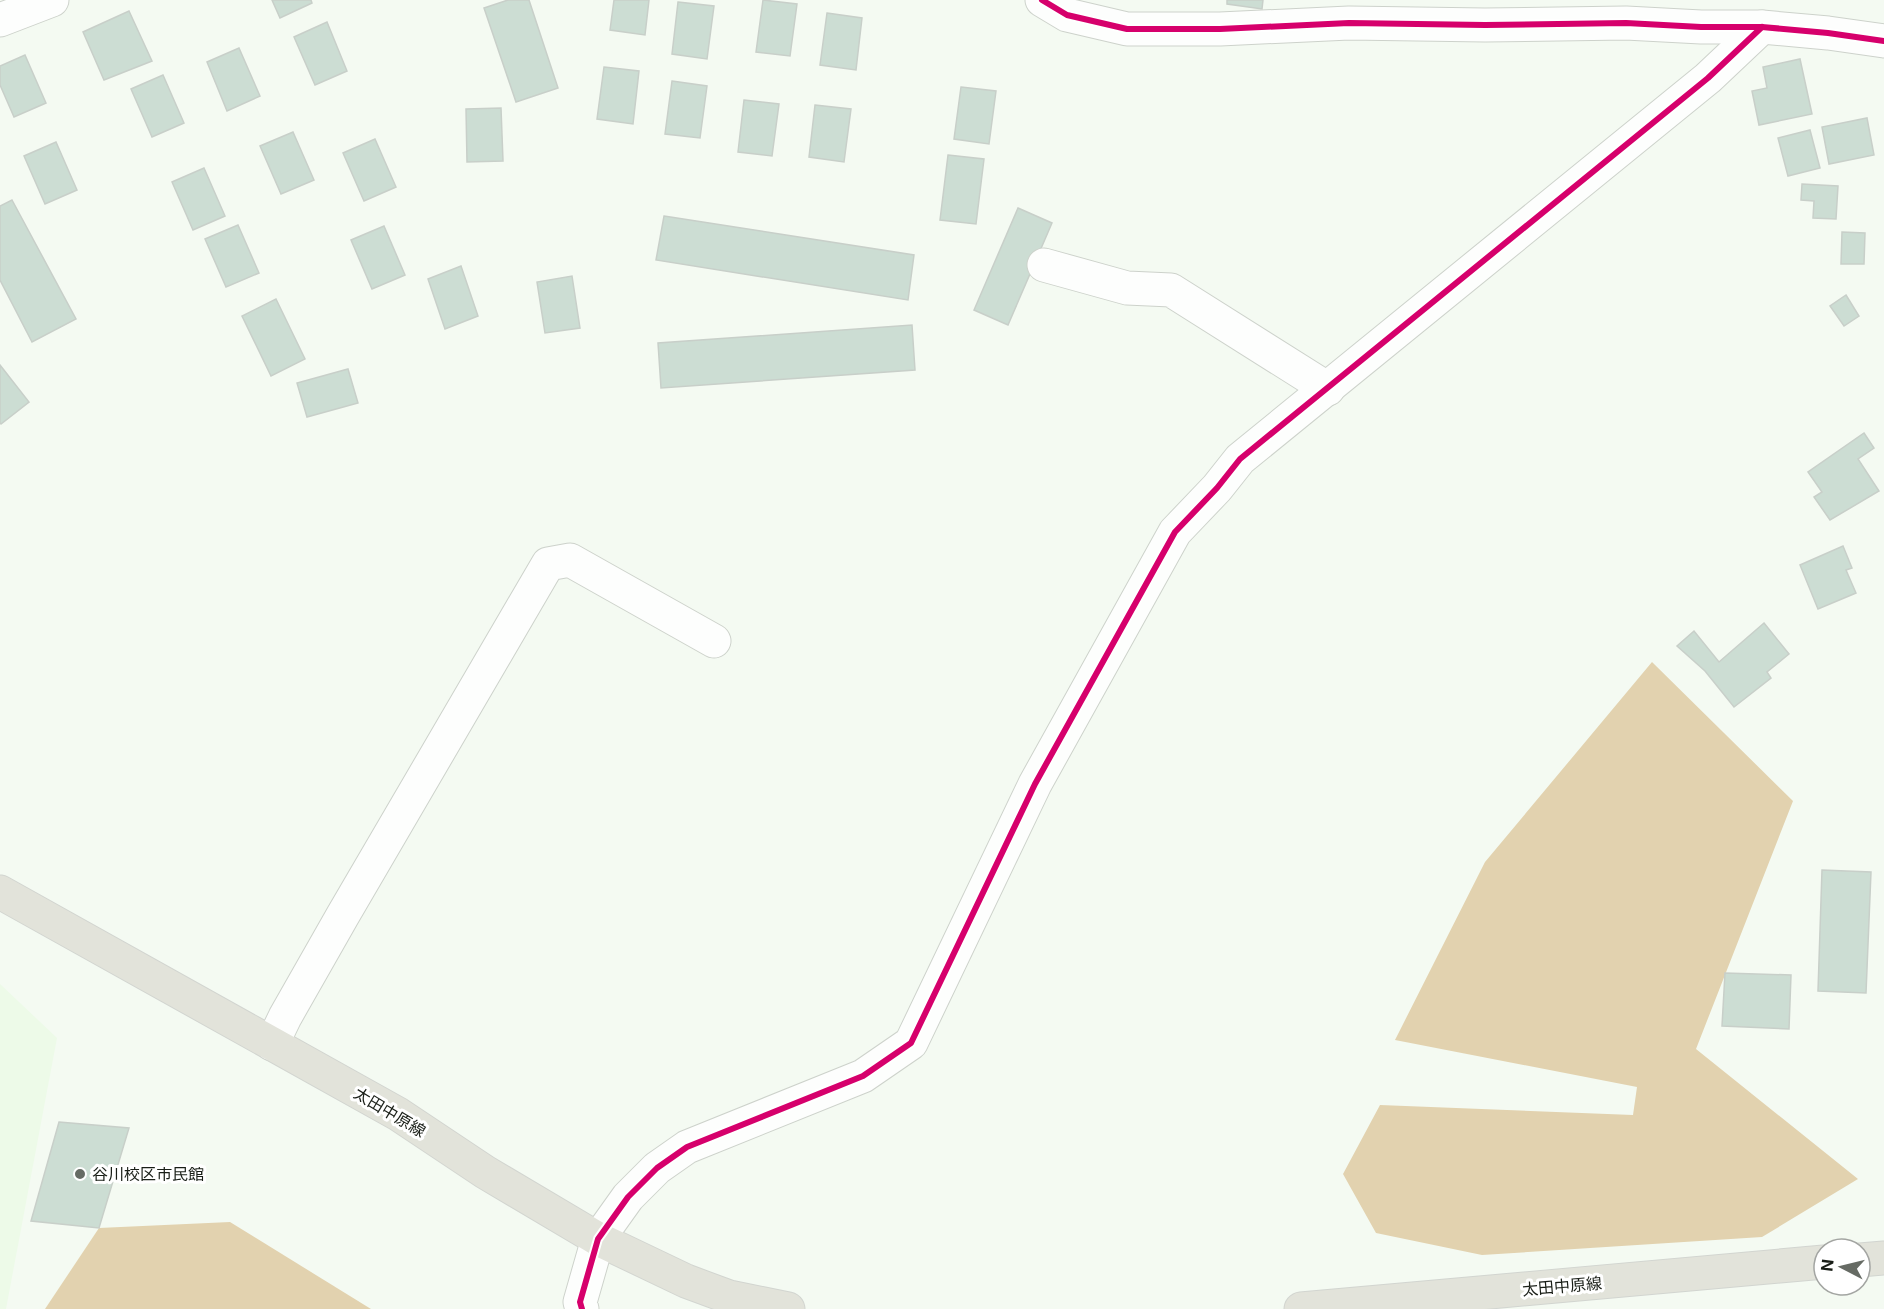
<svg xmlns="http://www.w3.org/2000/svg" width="1884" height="1309" viewBox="0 0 1884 1309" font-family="Inter,'Noto Sans JP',sans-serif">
<rect width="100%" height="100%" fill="#f4faf2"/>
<polygon fill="#edfae8" points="0,984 57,1038 6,1309 0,1309"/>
<g fill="#e2d2af">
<polygon points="1652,662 1793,801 1696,1049 1858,1179 1762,1237 1482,1255 1376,1233 1343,1174 1380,1105 1633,1115 1637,1087 1395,1040 1485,862"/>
<polygon points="230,1222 371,1309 45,1309 99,1228"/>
</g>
<g fill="#ccddd3" stroke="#c8cfc9" stroke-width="1.5">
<polygon points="272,0 311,0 312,3 280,18"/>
<polygon points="508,0 529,0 558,88 516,102 484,8"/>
<polygon points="614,0 649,0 645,35 610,30"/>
<polygon points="763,0 797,4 790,56 756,52"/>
<polygon points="1227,0 1263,0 1262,9 1227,4"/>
<polygon points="678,2 714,6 707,59 672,54"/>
<polygon points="129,11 152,61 104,80 83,32"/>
<polygon points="827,13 862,18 856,70 820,65"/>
<polygon points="327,22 347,71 315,85 294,37"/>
<polygon points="239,48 260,96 227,111 207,62"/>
<polygon points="25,55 46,103 14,117 0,85 0,66"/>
<polygon points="1800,59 1812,114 1759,125 1752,91 1767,88 1763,67"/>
<polygon points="604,67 639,71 633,124 597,119"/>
<polygon points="163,75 184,123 152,137 131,89"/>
<polygon points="672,81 707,86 700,138 665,134"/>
<polygon points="961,87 996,91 989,144 954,139"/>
<polygon points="744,100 779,104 772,156 738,152"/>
<polygon points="815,105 851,109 844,162 809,157"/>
<polygon points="501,108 503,161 467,162 466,109"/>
<polygon points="1867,118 1874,155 1829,164 1822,127"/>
<polygon points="1810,130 1820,168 1788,176 1778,138"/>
<polygon points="293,132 314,180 281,194 260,146"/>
<polygon points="375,139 396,187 364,201 343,153"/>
<polygon points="56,142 77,190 45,204 24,156"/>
<polygon points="948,155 984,159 976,224 940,220"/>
<polygon points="204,168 225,216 193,230 172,182"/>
<polygon points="1802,184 1838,186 1836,219 1813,218 1814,201 1801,200"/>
<polygon points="12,200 76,319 32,342 0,280 0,206"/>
<polygon points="1018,208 1052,223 1008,325 974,310"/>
<polygon points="664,216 914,255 908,300 656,260"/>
<polygon points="238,225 259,273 226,287 205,239"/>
<polygon points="384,226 405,275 372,289 351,240"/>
<polygon points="1842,232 1865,233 1864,264 1841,264"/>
<polygon points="461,266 478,316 445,329 428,279"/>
<polygon points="572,276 580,328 545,333 537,282"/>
<polygon points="1846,295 1859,316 1844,326 1830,306"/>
<polygon points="276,299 305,359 271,376 242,316"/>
<polygon points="912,325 915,370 661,388 658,343"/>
<polygon points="0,365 29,402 1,424 0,423"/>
<polygon points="348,369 358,403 307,417 297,383"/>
<polygon points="1864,433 1874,448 1858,459 1879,491 1830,520 1814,497 1822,492 1808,472"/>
<polygon points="1843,546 1852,568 1846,570 1856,593 1818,609 1800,565"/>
<polygon points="1764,623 1789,654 1767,672 1771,678 1734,707 1705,671 1677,646 1694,631 1719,662"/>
<polygon points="1822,870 1871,872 1866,993 1818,991"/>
<polygon points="1725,973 1791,975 1789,1029 1722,1026"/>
<polygon points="59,1122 129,1128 99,1228 31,1221"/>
</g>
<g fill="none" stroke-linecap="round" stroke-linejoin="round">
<defs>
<g id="minor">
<polyline points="1042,0 1067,15 1127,29 1220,29 1349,23 1485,25 1626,23 1701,27 1762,27 1828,33 1884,41"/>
<polyline points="0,20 52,0"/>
<polyline points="1044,265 1127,288 1171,290 1328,389"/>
<polyline points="272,1044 285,1017 343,915 548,564 570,560 714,641"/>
<polyline points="582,1309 580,1302 598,1239 628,1197 657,1168 687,1147 863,1076 911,1043 1035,784 1175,532 1217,488 1240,459 1708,78 1762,27"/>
</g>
<g id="major">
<polyline points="0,892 398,1114 485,1172 598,1239 686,1281 729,1297 788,1309"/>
<polyline points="1860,1260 1884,1258"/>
<polyline points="1301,1309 1824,1262"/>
</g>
</defs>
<use href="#minor" stroke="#cdd2cb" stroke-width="35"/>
<use href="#major" stroke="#d2d5d0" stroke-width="35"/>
<use href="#minor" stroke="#fdfefd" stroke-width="33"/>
<use href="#major" stroke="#e2e3da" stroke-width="33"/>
<defs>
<g id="cycleway">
<polyline points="1042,0 1067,15 1127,29 1220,29 1349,23 1485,25 1626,23 1701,27 1762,27 1828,33 1884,41"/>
<polyline points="582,1309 580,1302 598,1239 628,1197 657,1168 687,1147 863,1076 911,1043 1035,784 1175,532 1217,488 1240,459 1708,78 1762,27"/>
</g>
</defs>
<use href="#cycleway" stroke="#fff" stroke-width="10"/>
<use href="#cycleway" stroke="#d6006c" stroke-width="6"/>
</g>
<circle fill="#666b64" stroke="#fff" stroke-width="2" cx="80" cy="1174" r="6"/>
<g text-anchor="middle" stroke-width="6" stroke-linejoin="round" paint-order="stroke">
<g font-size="16" fill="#191e17" stroke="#fff">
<text transform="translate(390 1112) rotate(31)" y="6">太田中原線</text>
<text transform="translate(1562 1286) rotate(-5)" y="6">太田中原線</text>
</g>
<g font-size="16" fill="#191e17" stroke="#fff" text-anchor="start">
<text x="92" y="1180">谷川校区市民館</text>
</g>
</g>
<g transform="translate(1842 1267) rotate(277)"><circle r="28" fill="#ffffff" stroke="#a3a5a2" stroke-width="1.5"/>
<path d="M0-4.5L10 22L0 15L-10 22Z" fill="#666b64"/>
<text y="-9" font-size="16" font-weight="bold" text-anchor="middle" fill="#191e17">N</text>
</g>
</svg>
